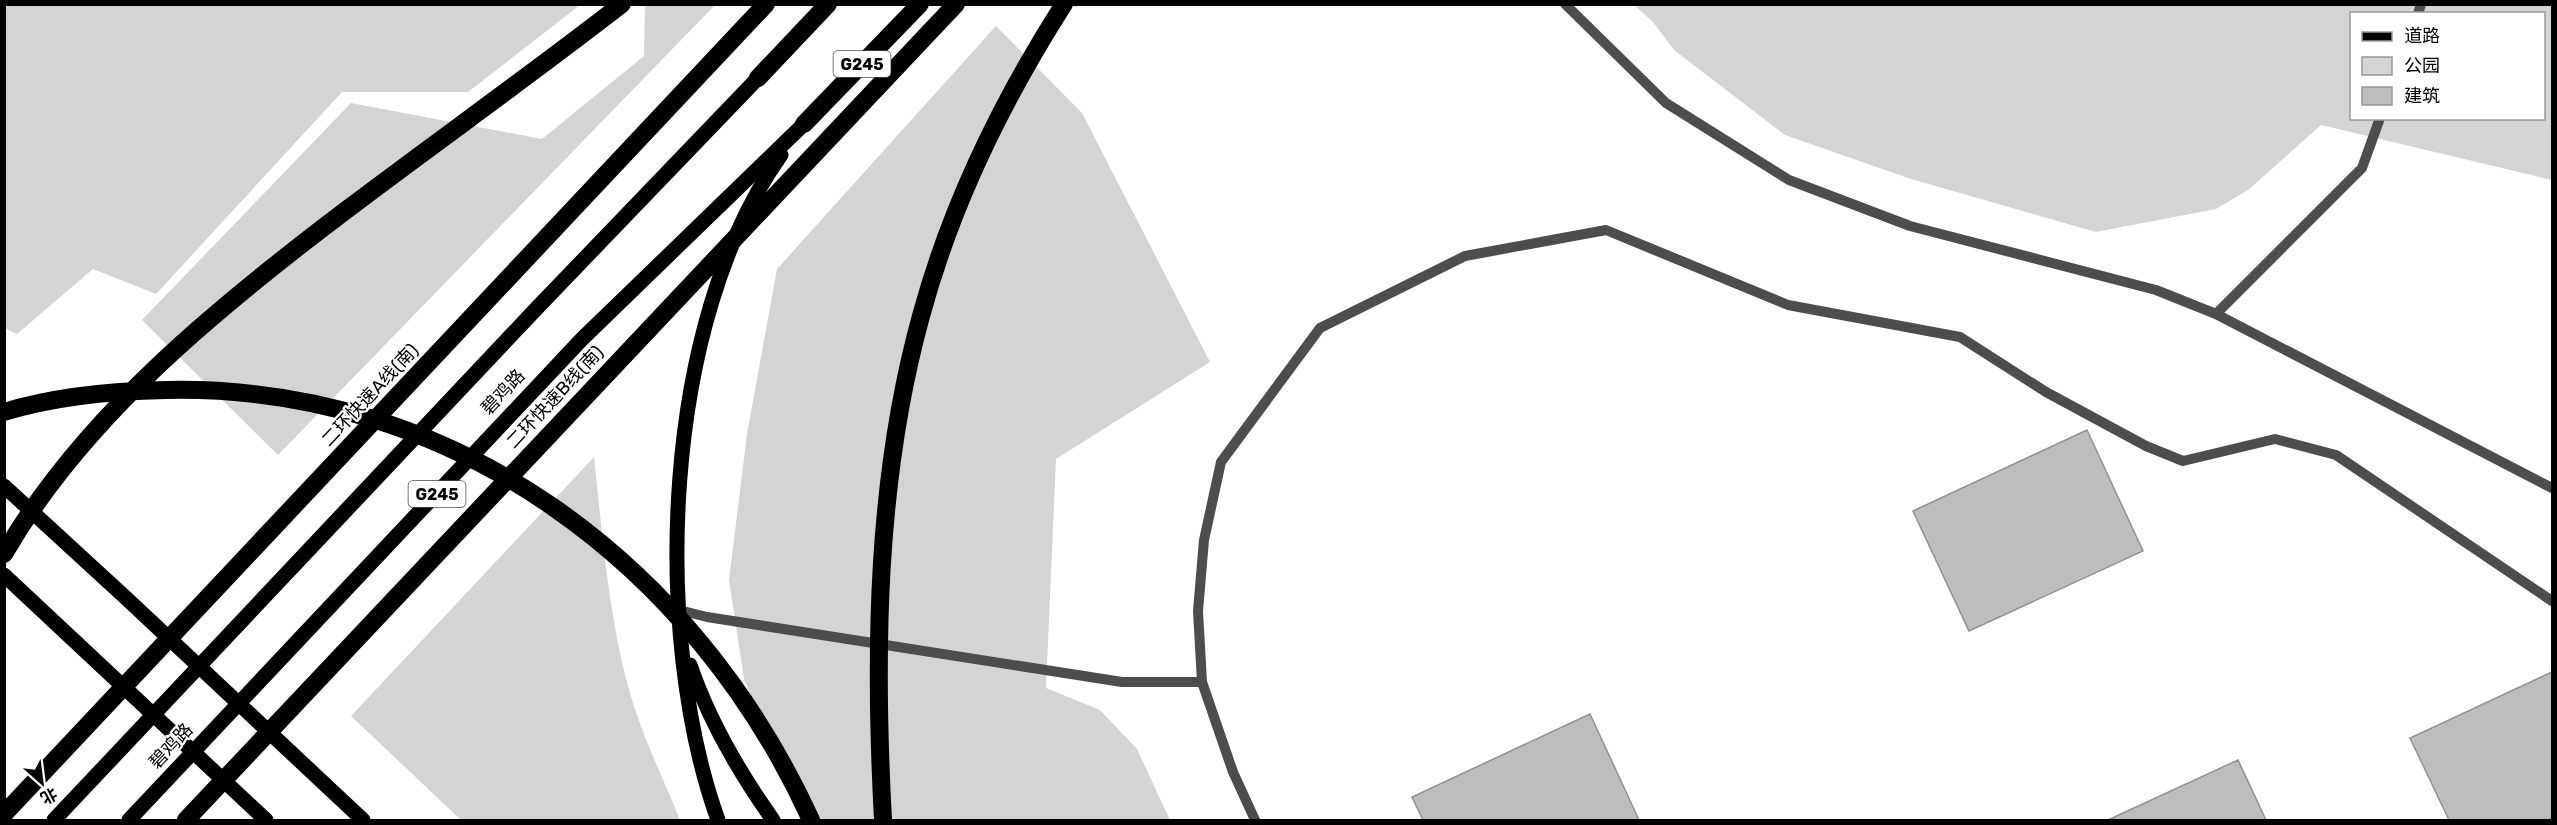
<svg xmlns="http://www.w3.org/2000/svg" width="2557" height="825" viewBox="0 0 2557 825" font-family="Rubik,'Noto Sans SC',sans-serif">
<rect width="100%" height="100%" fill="#fff"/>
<g fill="#d4d4d4" fill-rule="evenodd">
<polygon points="4,5 5,4 580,5 468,92 342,92 156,294 93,269 17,334 4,328"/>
<polygon points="645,5 715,5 278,455 142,320 351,103 542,139 644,56"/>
<path d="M1634,5H2552V180L2321,125L2248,190L2216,209L2096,232L1911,179L1785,135L1674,50L1653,22ZM2352,14H2544V118H2352Z"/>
<polygon points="996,26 1082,113 1210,362 1056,459 1046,688 1100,710 1137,749 1170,820 815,820 789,783 744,679 729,580 747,434 777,269"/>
<path d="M594,457C603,540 610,636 637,715C649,750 666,785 680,820H461L351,716Z"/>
</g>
<g fill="#bdbdbd" stroke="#919191" stroke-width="1.5">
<polygon points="2087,430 2143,551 1969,631 1913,511"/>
<polygon points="2552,672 2552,818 2548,820 2449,820 2410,738"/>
<polygon points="1590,714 1639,820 1423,820 1412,797"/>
<polygon points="2238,760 2266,820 2108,820"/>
</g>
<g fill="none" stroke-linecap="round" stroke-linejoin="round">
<g stroke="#4d4d4d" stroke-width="10">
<polyline points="1565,4 1666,103 1789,180 1910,226 2156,290 2216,314 2552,488"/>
<polyline points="2418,14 2421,4"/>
<polyline points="2216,314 2362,168 2380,118"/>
<polyline points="679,610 707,617 1122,682 1202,682"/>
<polyline points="1255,820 1233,772 1202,682 1198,611 1204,540 1221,462 1320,328 1465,256 1606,230 1788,305 1960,337 2046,392 2146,446 2183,461 2275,439 2336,455 2552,601"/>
</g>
<g stroke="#000" stroke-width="15">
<polyline points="4,486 126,598 363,820"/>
<polyline points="4,575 266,820"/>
<path d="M690,665C709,721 739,772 773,820"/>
<polyline points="54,820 535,310 758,78"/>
<polyline points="129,820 582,339 804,124"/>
<path d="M718,820C651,633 662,321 781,155"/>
</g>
<g stroke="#000" stroke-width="18">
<polyline points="758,78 828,4"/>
<polyline points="804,124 920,4"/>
<path d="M4,412C56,396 112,391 166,390C454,384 694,564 811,820"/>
<path d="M4,554C84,415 223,303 349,208C439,140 532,74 622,4"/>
<polyline points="4,814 766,4"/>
<polyline points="186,820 956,4"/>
<path d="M883,820C874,653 876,479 921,316C951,205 1002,101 1064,4"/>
</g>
</g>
<g text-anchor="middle" stroke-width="4.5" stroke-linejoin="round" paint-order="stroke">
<g fill="#fff" stroke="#4c4c4c" stroke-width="1.5">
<rect x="833.5" y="51" width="57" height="26" rx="4.5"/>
<rect x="408.5" y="481" width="57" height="26" rx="4.5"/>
</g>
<g font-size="16" font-weight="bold" fill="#000">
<text x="862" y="70">G245</text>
<text x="437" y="500">G245</text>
</g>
<g font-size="18" fill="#000" stroke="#fff">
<text transform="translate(503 392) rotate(-47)" y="6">碧鸡路</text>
<text transform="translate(370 395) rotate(-47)" y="6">二环快速A线(南)</text>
<text transform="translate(555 397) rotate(-47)" y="6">二环快速B线(南)</text>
<text transform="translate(171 746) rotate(-47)" y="6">碧鸡路</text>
</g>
</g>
<rect width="2557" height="825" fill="none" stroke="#000000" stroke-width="12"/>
<rect x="2350" y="12" width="195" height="108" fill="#ffffff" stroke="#999999" stroke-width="1.5"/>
<rect x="2362" y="32" width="30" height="9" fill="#000000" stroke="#999999" stroke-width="1.5"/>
<text x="2404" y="42" font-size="18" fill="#000000">道路</text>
<rect x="2362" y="57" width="30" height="18" fill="#d4d4d4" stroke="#999999" stroke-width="1.5"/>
<text x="2404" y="72" font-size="18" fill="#000000">公园</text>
<rect x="2362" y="87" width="30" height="18" fill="#bdbdbd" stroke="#999999" stroke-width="1.5"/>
<text x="2404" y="102" font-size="18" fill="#000000">建筑</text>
<g transform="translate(42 783) rotate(152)" stroke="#ffffff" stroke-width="4.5" paint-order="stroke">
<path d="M0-4.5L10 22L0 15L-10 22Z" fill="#000000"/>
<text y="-9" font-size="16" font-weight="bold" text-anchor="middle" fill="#000000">北</text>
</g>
</svg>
